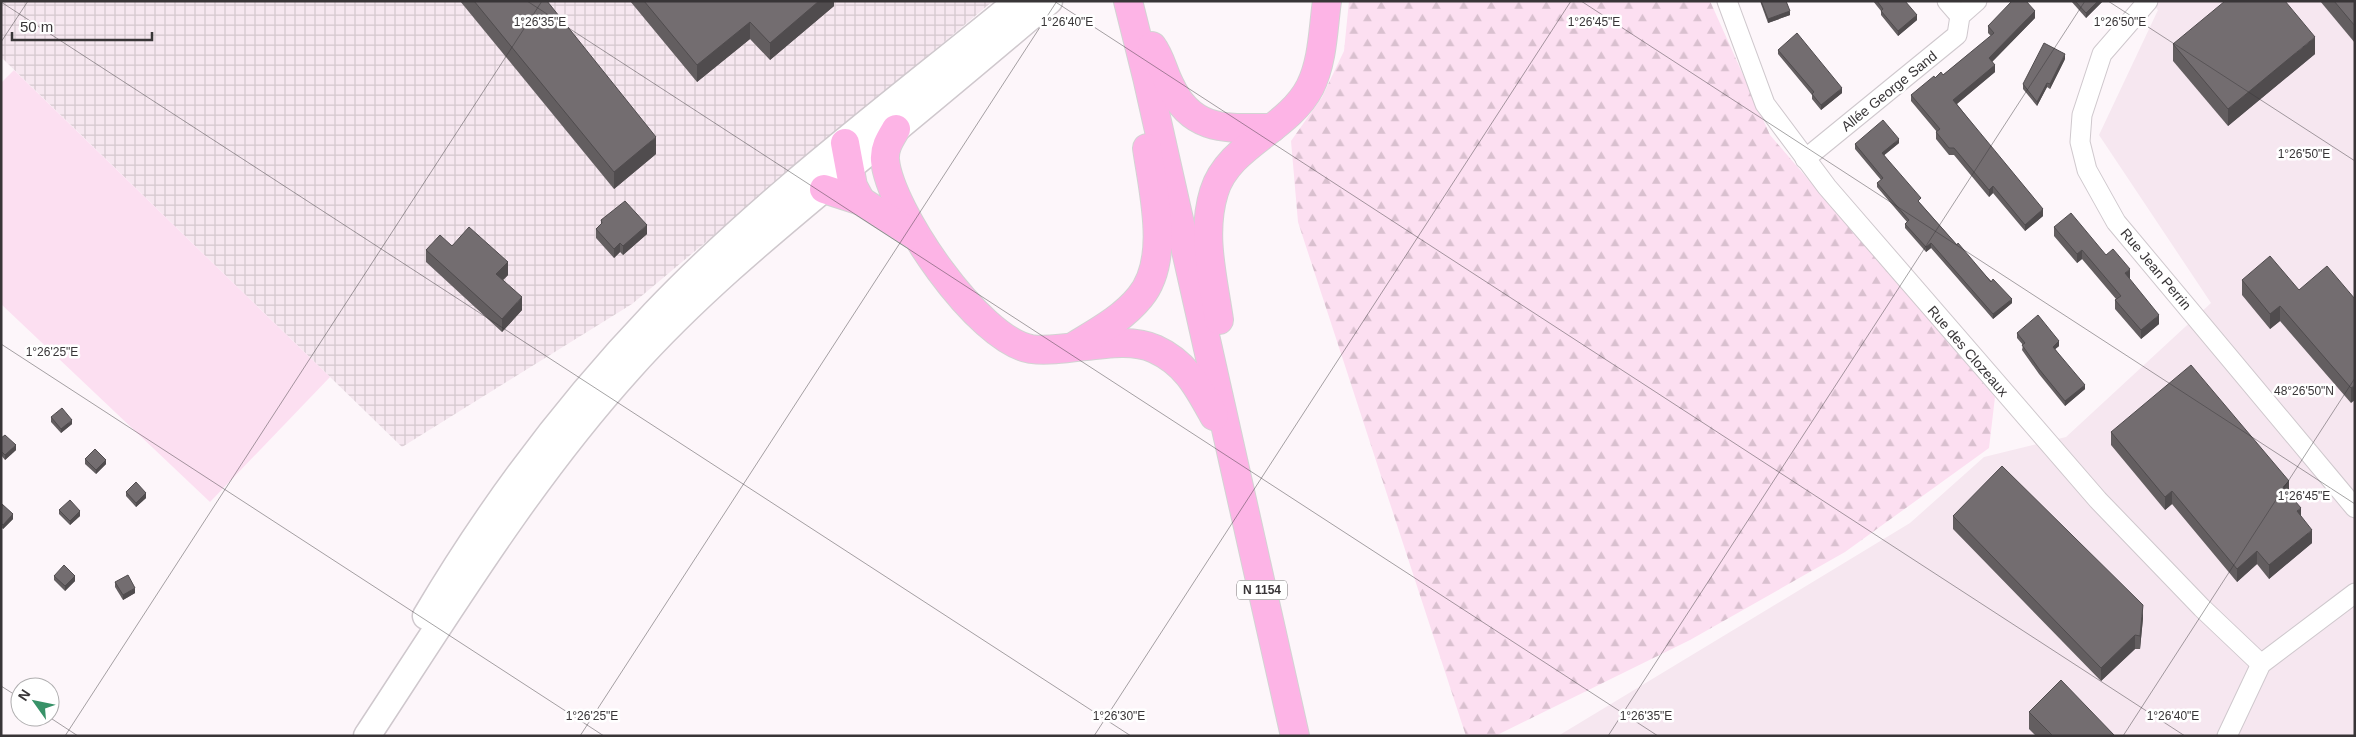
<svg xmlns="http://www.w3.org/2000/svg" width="2356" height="737" viewBox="0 0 2356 737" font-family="Helvetica,sans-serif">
<defs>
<pattern id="industrial-grid" width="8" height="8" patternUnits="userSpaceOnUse" patternTransform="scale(1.25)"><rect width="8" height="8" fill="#f6e7f0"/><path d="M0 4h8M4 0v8" fill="none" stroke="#d4c7ce"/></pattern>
<pattern id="forest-firs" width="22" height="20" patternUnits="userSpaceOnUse" patternTransform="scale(1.25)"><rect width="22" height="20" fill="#fcdff1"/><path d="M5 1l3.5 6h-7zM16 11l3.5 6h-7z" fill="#d9c0cf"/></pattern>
</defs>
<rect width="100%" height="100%" fill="#fdf6fa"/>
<polygon fill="#f6e7f0" points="2150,1 2355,1 2355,736 1558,736 1910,523 1984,457 2066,437 2211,303 2099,135 2158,10"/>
<polygon fill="url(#industrial-grid)" points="1,1 993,1 632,304 402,447 1,57"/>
<polygon fill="#fcdff1" points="14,70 330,377 210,502 1,304 1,83"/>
<polygon fill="url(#forest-firs)" points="1349,1 1710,1 1770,135 1995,397 1989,448 1845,552 1690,640 1495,736 1466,736 1298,222 1291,141 1322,97 1344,51"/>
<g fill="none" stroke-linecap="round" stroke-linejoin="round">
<defs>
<g id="street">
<polyline points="1727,1 1765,104 1827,187 2098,500 2202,608 2261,664"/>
<polyline points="1947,1 1960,16"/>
<polyline points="2148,1 2102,54 2082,115 2080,142 2087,170 2116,222 2355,508"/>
<polyline points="1805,159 1957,35 1960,16 1977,1"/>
<polyline points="2227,736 2261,664 2355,593"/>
</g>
<g id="secondary">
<path d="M426,616C491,506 567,405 655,313C765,198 895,102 1018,1"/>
<path d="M367,736C450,610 528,481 629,369C696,294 773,231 850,167C917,112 983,57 1049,1"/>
</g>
<g id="primary">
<polyline points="1128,1 1147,77 1295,736"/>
<path d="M1152,46C1161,58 1163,72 1170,85C1192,133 1228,128 1272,128"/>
<path d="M896,129C890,139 884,148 885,160C890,211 978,340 1031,349C1067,354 1123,333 1155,349C1186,363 1198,387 1214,416"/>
<polyline points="845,143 853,186 861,201"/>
<polyline points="824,189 861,201 914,235"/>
<path d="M1219,320C1213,278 1201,234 1214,192C1228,145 1288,130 1310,87C1323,61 1323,29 1327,1"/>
<path d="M1076,345C1099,331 1123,318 1140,297C1171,260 1153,191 1147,148"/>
</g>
</defs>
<use href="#street" stroke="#cfc8cd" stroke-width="21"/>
<use href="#secondary" stroke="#cfc8cd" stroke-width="29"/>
<use href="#primary" stroke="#d3d3d3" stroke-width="30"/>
<use href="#street" stroke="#fff" stroke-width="19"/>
<use href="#secondary" stroke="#fff" stroke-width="26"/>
<use href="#primary" stroke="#fdb4e6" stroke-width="28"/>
</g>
<g fill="#635e60">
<polygon points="460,1 547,1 656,154 614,189"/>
<polygon points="630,1 834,1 834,6 770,60 750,39 697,82"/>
<polygon points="1760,1 1786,1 1790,15 1768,23"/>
<polygon points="1873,1 1905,1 1917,20 1898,36 1881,15 1881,11"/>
<polygon points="2071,1 2103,1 2086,18"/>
<polygon points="2320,1 2355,1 2355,43"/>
<polygon points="2035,18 1992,62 1995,72 1957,104 2043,216 2025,231 1993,193 1989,197 1954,155 1949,155 1936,139 1936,132 1937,132 1911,101 1911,95 1935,78 1943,75 1991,36 1988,33 1988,26"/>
<polygon points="2173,44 2315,54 2228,126 2173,61"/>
<polygon points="1778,50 1842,93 1821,110 1812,99 1812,95 1778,54"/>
<polygon points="2065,59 2050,89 2047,87 2037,106 2023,89 2023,84"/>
<polygon points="1899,143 1884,155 1920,203 1957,245 2012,303 1993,319 1931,248 1926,252 1905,228 1905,224 1907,222 1877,187 1877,183 1881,180 1855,149 1855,144"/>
<polygon points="601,220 647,234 623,255 620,252 614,258 596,238 596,229 601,224"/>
<polygon points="2054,227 2106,255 2130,278 2129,279 2159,324 2141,339 2115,309 2115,300 2116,299 2082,259 2077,263 2054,236"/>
<polygon points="452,246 508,275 503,280 522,310 502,332 426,262 426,250"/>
<polygon points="2242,280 2355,299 2351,403 2280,321 2270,329 2242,295"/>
<polygon points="2017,333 2059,346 2055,349 2085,389 2065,406 2039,374 2022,350 2023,345 2017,338"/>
<polygon points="51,417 72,424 61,433 51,422"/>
<polygon points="2111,432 2289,494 2301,516 2312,543 2269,579 2257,564 2237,582 2172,504 2165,510 2111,445"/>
<polygon points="1,438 16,450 5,460 1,455"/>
<polygon points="85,459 106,464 96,474 85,464"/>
<polygon points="126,492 146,498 136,507 126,496"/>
<polygon points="1,505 13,519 3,529 1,527"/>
<polygon points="59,510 80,516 70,525 59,514"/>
<polygon points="1953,516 2143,618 2140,649 2135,649 2101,681 1953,529"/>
<polygon points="54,576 75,581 65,591 54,580"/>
<polygon points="115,582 135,593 123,600 115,587"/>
<polygon points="2029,712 2115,736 2036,736 2029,729"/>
</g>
<g fill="#504c4e">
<polygon points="819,1 834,1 834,6 770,60 770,43"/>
<polygon points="2098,1 2103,1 2086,18 2086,13"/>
<polygon points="1790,11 1790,15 1768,23 1768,19"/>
<polygon points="2035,11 2035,18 1989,65 1989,58"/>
<polygon points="1917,15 1917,20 1898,36 1898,31"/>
<polygon points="750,22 750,39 697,82 697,65"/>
<polygon points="2315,37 2315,54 2228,126 2228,109"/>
<polygon points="2065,54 2065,59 2050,89 2050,84"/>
<polygon points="1995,65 1995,72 1953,107 1953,100"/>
<polygon points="2047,83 2047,87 2037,106 2037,102"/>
<polygon points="1842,88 1842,93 1821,110 1821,105"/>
<polygon points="656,137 656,154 614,189 614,172"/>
<polygon points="1899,139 1899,143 1882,157 1882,153"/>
<polygon points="1993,186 1993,193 1989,197 1989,190"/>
<polygon points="2043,209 2043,216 2025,231 2025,225"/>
<polygon points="647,225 647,234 623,255 623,246"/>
<polygon points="620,243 620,252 614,258 614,249"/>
<polygon points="1931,243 1931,248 1926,252 1926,247"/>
<polygon points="2082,250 2082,259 2077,263 2077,254"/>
<polygon points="508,262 508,275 496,287 496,274"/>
<polygon points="2130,269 2130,278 2125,282 2125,273"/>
<polygon points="522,297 522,310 502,332 502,319"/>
<polygon points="2012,299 2012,303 1993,319 1993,314"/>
<polygon points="2280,306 2280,321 2270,329 2270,314"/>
<polygon points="2159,315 2159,324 2141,339 2141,330"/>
<polygon points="2059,341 2059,346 2053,351 2053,347"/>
<polygon points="2085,385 2085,389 2065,406 2065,401"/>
<polygon points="2355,385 2355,400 2351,403 2351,388"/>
<polygon points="72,420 72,424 61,433 61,429"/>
<polygon points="16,445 16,450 5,460 5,455"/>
<polygon points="106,460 106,464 96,474 96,470"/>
<polygon points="2289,481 2289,495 2283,487"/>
<polygon points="2172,491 2172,504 2165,510 2165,497"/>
<polygon points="146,493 146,498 136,507 136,503"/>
<polygon points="2301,508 2301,521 2297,511"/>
<polygon points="80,511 80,516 70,525 70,521"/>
<polygon points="13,514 13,519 3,529 3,525"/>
<polygon points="2312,530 2312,543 2269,579 2269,565"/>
<polygon points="2257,551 2257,564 2237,582 2237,569"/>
<polygon points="75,576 75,581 65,591 65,586"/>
<polygon points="135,588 135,593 123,600 123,595"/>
<polygon points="2143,605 2143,618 2140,649 2140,636"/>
<polygon points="2135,635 2135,649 2101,681 2101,668"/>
</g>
<g fill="#736d70" stroke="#504c4e">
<polygon points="474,1 547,1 656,137 614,172"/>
<polygon points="644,1 819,1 770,43 750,22 697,65"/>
<polygon points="1761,1 1786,1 1790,11 1768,19"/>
<polygon points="1877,1 1905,1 1917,15 1898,31 1881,11 1883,9"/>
<polygon points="2012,1 2026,1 2035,11 1989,58 1995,65 1953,100 2043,209 2025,225 1993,186 1989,190 1954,148 1949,148 1936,132 1940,129 1911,95 1934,76 1935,78 1941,72 1943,75 1994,33 1988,26"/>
<polygon points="2075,1 2098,1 2086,13"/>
<polygon points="2225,1 2285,1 2315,37 2228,109 2173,44"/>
<polygon points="2334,1 2355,1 2355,26"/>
<polygon points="1797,33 1842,88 1821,105 1812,94 1814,92 1778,50"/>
<polygon points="2044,43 2065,54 2050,84 2047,83 2037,102 2023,84"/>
<polygon points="1883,120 1899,139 1882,153 1921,198 1918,201 1957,245 1958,243 1991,282 1993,279 2012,299 1993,314 1931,243 1926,247 1905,224 1909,220 1877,183 1883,178 1855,144"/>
<polygon points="625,201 647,225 623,246 620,243 614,249 596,229 602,223 601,220"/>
<polygon points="2071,213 2106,255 2113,249 2130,269 2125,273 2159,315 2141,330 2115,300 2121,296 2082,250 2077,254 2054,227"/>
<polygon points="469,227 508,262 496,274 522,297 502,319 426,250 440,235 452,246"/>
<polygon points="2270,256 2299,290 2327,266 2355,299 2355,385 2351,388 2280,306 2270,314 2242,280"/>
<polygon points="2038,315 2059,341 2053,347 2085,385 2065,401 2039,369 2022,345 2025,343 2017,333"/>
<polygon points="2191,365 2289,481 2283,487 2301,508 2297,511 2312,530 2269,565 2257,551 2237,569 2172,491 2165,497 2111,432"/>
<polygon points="62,408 72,420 61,429 51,417"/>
<polygon points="5,435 16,445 5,455 1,451 1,438"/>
<polygon points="95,449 106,460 96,470 85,459"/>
<polygon points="2002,466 2143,605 2140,636 2135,635 2101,668 1953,516"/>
<polygon points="136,482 146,493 136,503 126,492"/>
<polygon points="70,500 80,511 70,521 59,510"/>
<polygon points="2,504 13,514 3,525 1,523"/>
<polygon points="64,565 75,576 65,586 54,576"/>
<polygon points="128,575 135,588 123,595 115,582"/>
<polygon points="2061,680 2115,736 2053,736 2029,712"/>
</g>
<path fill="none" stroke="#383537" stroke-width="1" stroke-opacity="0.45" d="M527,1L1658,736M1054,1L2185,736M1581,1L2355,504M2108,1L2355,161M1,2L1131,736M1,42L28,1M1,344L604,736M1,686L20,698M49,717L78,736M65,736L542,1M580,736L1057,1M1094,736L1571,1M1608,736L2085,1M2123,736L2355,378"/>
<g text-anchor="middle" stroke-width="5" stroke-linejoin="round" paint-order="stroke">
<rect fill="#fff" stroke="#747273" stroke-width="1" x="1237" y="580.5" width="50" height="19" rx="4"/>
<g font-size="12" font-weight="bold" fill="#383537">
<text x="1262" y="594">N 1154</text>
</g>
<g font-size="14" fill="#383537" stroke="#fff">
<text transform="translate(1889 91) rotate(-39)" y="5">Allée George Sand</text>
<text transform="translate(2156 269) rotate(50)" y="5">Rue Jean Perrin</text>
<text transform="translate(1968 351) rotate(49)" y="5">Rue des Clozeaux</text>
</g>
</g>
<g font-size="12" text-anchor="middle" fill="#383537" stroke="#fff" stroke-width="5" stroke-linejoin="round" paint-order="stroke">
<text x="540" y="26">1°26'35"E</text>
<text x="1067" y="26">1°26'40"E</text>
<text x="1594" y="26">1°26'45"E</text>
<text x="2120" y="26">1°26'50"E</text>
<text x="2304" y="158">1°26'50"E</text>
<text x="52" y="356">1°26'25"E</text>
<text x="2304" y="395">48°26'50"N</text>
<text x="2304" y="500">1°26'45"E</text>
<text x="592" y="720">1°26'25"E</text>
<text x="1119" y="720">1°26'30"E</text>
<text x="1646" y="720">1°26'35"E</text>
<text x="2173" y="720">1°26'40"E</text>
</g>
<rect width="2356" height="737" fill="none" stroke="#383537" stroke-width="5"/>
<g transform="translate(35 702) rotate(303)"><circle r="24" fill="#ffffff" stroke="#afaeaf"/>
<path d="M0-4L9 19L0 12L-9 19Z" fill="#389268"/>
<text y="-8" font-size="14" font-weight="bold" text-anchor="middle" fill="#383537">N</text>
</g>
<path d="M12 32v8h140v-8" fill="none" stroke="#383537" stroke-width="2.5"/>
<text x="20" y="32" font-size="15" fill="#383537" stroke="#ffffff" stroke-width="4" paint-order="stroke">50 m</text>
</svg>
